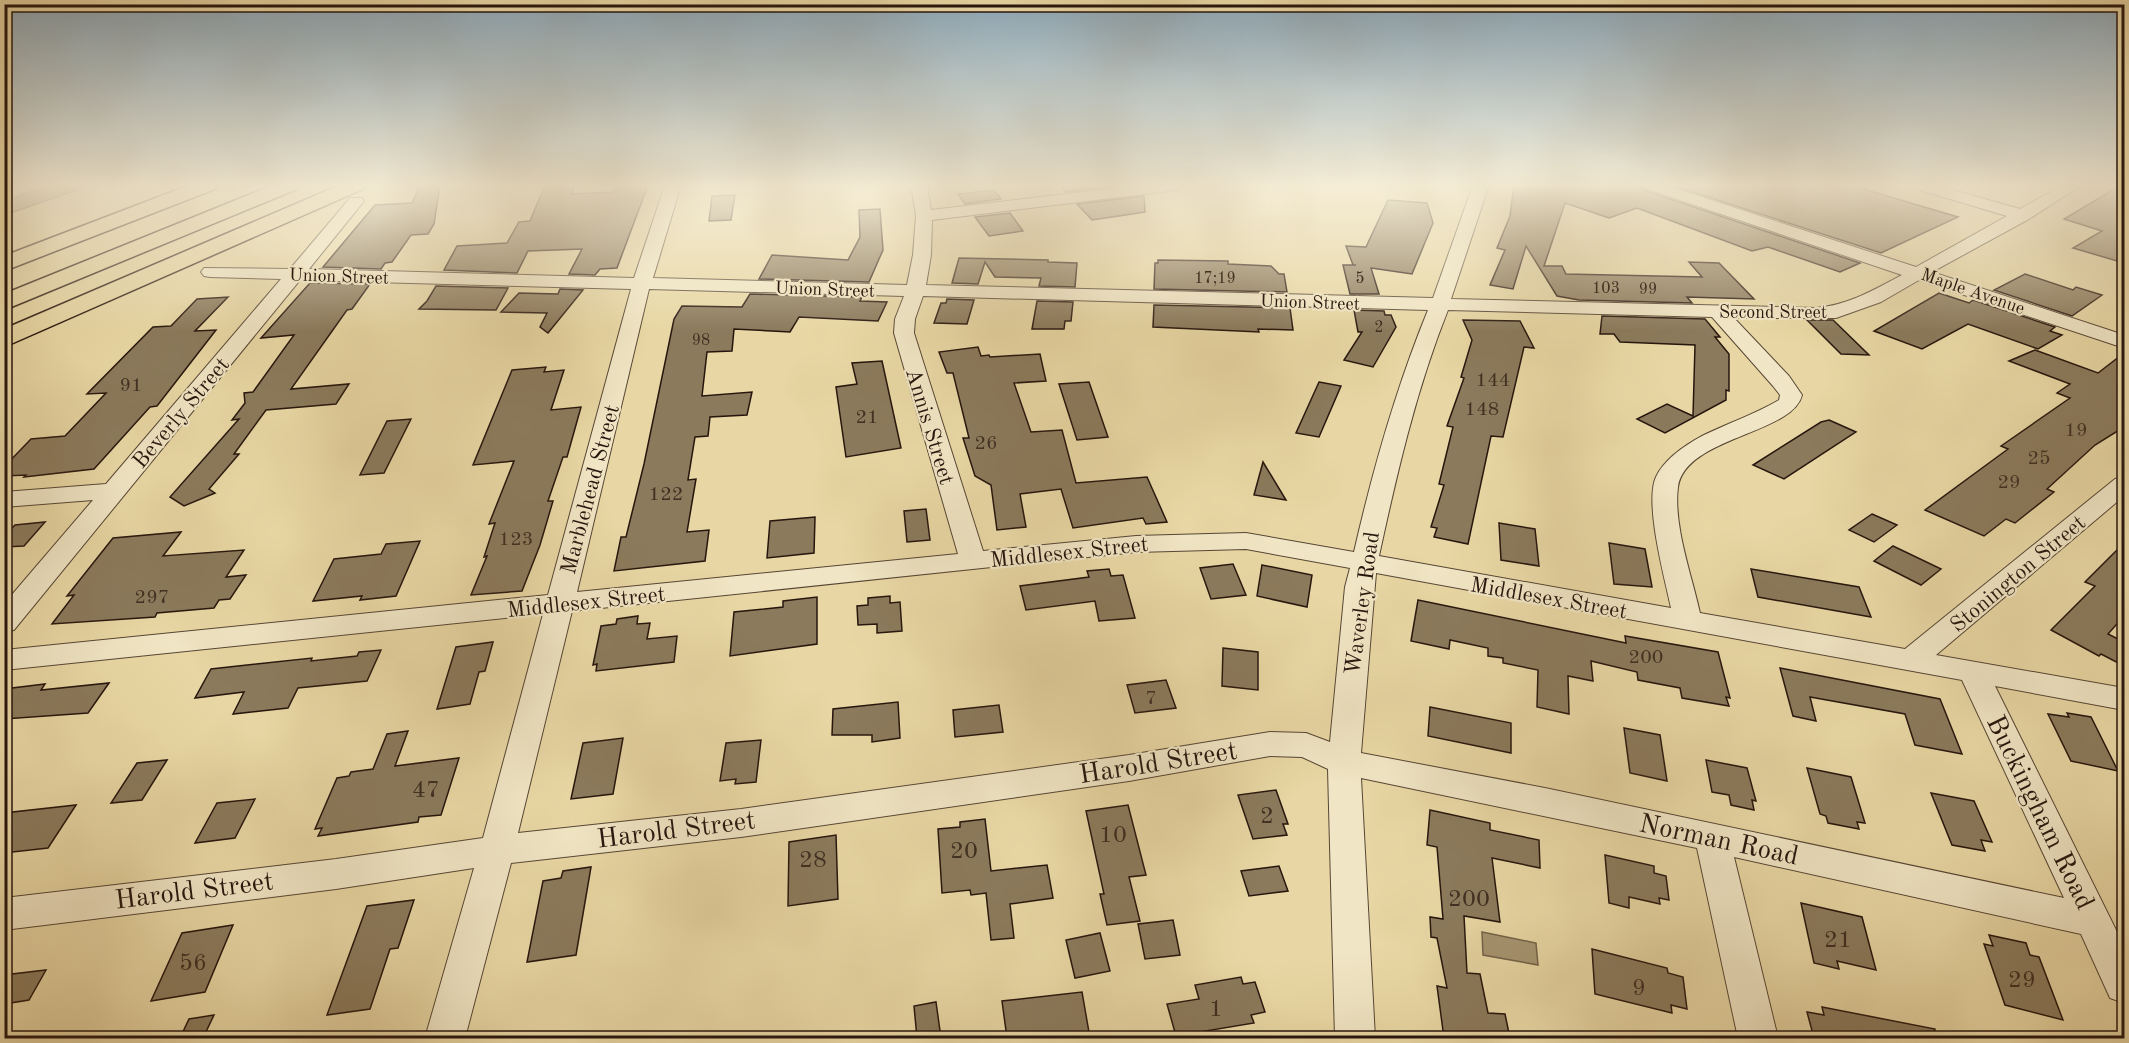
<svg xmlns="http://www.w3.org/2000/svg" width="2129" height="1043" viewBox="0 0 2129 1043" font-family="'Old Standard TT',serif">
<rect width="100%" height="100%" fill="#e8d7a4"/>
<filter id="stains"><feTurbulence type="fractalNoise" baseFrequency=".00333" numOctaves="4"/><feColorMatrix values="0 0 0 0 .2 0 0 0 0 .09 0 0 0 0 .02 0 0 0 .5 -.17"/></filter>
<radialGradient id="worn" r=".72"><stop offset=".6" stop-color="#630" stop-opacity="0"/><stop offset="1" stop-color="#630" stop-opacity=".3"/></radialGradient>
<g fill="#a69571" stroke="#736249" stroke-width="1.5">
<polygon points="51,185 91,185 5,215 5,200"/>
<polygon points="1482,932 1536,943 1538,965 1483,955"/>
</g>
<g fill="#8b7a5c" stroke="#27160e" stroke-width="1.5">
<polygon points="420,185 440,185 434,224 428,234 411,235 392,262 385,263 381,269 323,267 375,205 412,203"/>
<polygon points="545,185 575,185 572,194 613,192 616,185 648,185 617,268 600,269 595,275 569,274 582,249 528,251 517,273 444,270 457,246 507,243 519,222 530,221"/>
<polygon points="1059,185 1125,185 1066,192"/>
<polygon points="1514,185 1640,185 1643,190 1860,263 1840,272 1768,247 1752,251 1637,208 1609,218 1565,203 1544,266 1562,266 1566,274 1702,277 1689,262 1719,263 1754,299 1687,297 1692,303 1579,300 1557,296 1526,246 1513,289 1490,285 1505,250 1497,248 1510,216"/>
<polygon points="1671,185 1850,185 1958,217 1881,253"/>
<polygon points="2121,185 2124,185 2124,263 2073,248 2102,231 2064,219"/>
<polygon points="994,190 1001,199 965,204 958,194"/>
<polygon points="735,195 731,220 709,221 712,196"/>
<polygon points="1144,196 1145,212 1092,220 1077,204"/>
<polygon points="1388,200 1427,203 1433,223 1412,274 1371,268 1379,294 1350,294 1343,265 1356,265 1353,265 1346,246 1366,247"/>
<polygon points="880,209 883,250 869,282 759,279 772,255 848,260 860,237 859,210"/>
<polygon points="1010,213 1023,231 989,236 975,217"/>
<polygon points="959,258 1048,260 1048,262 1077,263 1075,287 1039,286 1041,278 995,277 985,262 978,284 952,283"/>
<polygon points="1158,260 1228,261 1228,264 1271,266 1279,274 1284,274 1287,292 1154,289 1155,263 1158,263"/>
<polygon points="2025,274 2073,290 2076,287 2102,295 2072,316 1994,290"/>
<polygon points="310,283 370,284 352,309 347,310 291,389 349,384 336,404 266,410 234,454 239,454 209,489 215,493 184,506 170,497 239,419 232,420 245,403 244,393 253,392 294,335 261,338"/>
<polygon points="436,286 508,288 496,310 419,309 427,301"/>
<polygon points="560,289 583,290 548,333 540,327 547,313 501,312 519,293 558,294"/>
<polygon points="1939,293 1969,303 1973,300 2055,327 2050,331 2062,335 2038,349 1968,324 1922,349 1874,331"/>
<polygon points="750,294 862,297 860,301 887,302 878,321 799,317 790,332 734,329 732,351 707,352 702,396 752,392 747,415 710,417 708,436 695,437 688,480 696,479 687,532 709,530 705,561 614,571 621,537 626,537 644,464 674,319 682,306 742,307"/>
<polygon points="228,297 195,331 216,330 157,406 150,407 94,469 24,477 26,475 4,476 4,467 31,439 65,436 106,393 87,394 153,327 171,326 197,299"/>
<polygon points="947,299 974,300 967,324 934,323 941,303 946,303"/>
<polygon points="1037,301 1073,302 1071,321 1065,321 1064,329 1032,329"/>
<polygon points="1154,305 1290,308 1293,330 1258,329 1259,332 1153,327"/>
<polygon points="1354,310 1384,311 1385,315 1391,315 1396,327 1373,367 1344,360 1362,332 1358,332"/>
<polygon points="1602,316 1705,319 1720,337 1715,337 1729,354 1729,391 1726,390 1726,400 1665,433 1637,419 1667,404 1693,416 1695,345 1620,342 1614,334 1600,334"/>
<polygon points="1463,320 1520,321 1534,348 1524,347 1503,437 1491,436 1468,544 1434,537 1437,528 1431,527 1444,485 1439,484 1453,427 1447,426 1464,378 1461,377 1472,340"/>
<polygon points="1807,320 1833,320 1869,355 1841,354"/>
<polygon points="978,347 981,356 989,355 990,357 1040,354 1046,381 1014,383 1031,432 1062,430 1076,483 1147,477 1167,522 1146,524 1143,518 1073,528 1061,489 1020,494 1026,527 997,530 991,485 975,476 963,438 969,438 953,373 947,373 939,352"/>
<polygon points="2035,350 2098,373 2124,353 2124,427 2095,445 2047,489 2054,492 2015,523 2006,519 1984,536 1925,510 2008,449 2001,446 2070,398 2057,393 2070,384 2009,361"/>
<polygon points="882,361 901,448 846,457 836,387 857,384 852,363"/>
<polygon points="546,367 544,372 564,370 551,410 581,407 567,457 563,457 548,501 553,501 540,545 522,591 471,595 487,556 484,557 495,523 489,524 514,461 473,465 512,370"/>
<polygon points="1089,382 1108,437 1077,440 1059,384"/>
<polygon points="1319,382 1341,386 1319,437 1296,433"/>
<polygon points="411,419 384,473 360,475 387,421"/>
<polygon points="1829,420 1856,432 1784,479 1753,465 1821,422"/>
<polygon points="1263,462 1286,500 1254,495"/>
<polygon points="926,509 930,540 907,542 904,511"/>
<polygon points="1872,514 1897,525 1874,542 1849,530"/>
<polygon points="815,517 814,553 767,558 770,521"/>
<polygon points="45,522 24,546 4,547 4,536 15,525"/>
<polygon points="1499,523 1535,529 1539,566 1501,560"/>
<polygon points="181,532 163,556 244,550 226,577 246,575 230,599 219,600 214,608 157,613 155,617 52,624 74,595 67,596 113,538"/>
<polygon points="420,541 396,596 360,600 362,596 313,601 334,559 381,554 386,544"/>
<polygon points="1609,543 1645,549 1652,587 1614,584"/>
<polygon points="2124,543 2124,616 2108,634 2124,642 2124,666 2101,654 2099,656 2051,630 2095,586 2085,582"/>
<polygon points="1893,546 1941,569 1921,585 1874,561"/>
<polygon points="1233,564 1246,595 1211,599 1200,568"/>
<polygon points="1262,565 1312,575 1307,607 1257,596"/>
<polygon points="1109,569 1111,576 1123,575 1135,618 1099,621 1095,601 1026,610 1020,586 1089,577 1087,571"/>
<polygon points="1751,569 1859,587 1871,617 1758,597"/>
<polygon points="890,596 890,603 900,602 902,631 877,633 877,624 858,625 857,606 868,605 868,598"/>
<polygon points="817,597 817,644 730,656 734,612 783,607 783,601"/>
<polygon points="1418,600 1626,643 1625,636 1718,652 1730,698 1726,697 1729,706 1682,698 1680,688 1638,680 1637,672 1591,661 1593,681 1568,676 1569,714 1537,707 1538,670 1503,663 1503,658 1488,656 1488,648 1450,640 1449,649 1411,641"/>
<polygon points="638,616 637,624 650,623 647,639 677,636 674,662 596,671 597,664 593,665 601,626 616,624 617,619"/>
<polygon points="493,642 485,671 479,672 470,704 437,709 456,647"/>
<polygon points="1223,648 1258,652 1258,690 1222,686"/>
<polygon points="381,650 367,681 298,688 288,708 233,714 244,692 195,698 211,669 312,658 311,661 357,656 359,652"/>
<polygon points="1780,668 1940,699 1962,754 1915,745 1905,714 1810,697 1816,721 1793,716"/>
<polygon points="1166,680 1176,708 1135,713 1127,685"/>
<polygon points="109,683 88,713 4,719 4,689 45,684 41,690"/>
<polygon points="898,702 900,738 872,742 872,735 832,735 833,709"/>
<polygon points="999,705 1003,732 955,737 953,710"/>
<polygon points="1430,707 1511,723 1511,753 1428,736"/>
<polygon points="2067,713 2091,717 2118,771 2071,761 2048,714 2069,717"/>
<polygon points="1624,728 1660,735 1667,781 1630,773"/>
<polygon points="408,731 395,766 459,758 441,815 419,817 418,822 318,836 322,828 315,829 337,778 349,776 351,772 373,769 387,734"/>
<polygon points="623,738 613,794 571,799 583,743"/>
<polygon points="761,740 756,782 735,784 736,779 720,781 726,743"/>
<polygon points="167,760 142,800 111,803 137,763"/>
<polygon points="1706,760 1747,768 1756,801 1752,800 1754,810 1731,805 1729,795 1712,792"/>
<polygon points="1807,768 1851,777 1865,823 1857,822 1859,829 1828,823 1826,816 1820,814"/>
<polygon points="1276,790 1288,824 1283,824 1287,835 1253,839 1238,795"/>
<polygon points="1931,793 1974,801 1992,842 1981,840 1985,851 1952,845"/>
<polygon points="255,799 235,838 195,843 217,803"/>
<polygon points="76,805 48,848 4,853 4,813"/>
<polygon points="1128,805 1146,875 1129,877 1140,921 1107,925 1100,894 1104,894 1086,811"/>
<polygon points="1430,810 1490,823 1490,830 1539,840 1540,868 1492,858 1500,922 1464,916 1467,973 1480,974 1488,1013 1505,1014 1510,1038 1444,1038 1437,986 1447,988 1437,938 1431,937 1430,917 1443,919 1437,847 1427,845"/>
<polygon points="985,819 991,871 1047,865 1053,898 1010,904 1014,938 991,940 986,893 971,895 970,890 942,893 938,829 960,827 960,822"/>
<polygon points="836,835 838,899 788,906 789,842"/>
<polygon points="1605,855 1654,866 1654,873 1666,876 1669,900 1659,898 1660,904 1629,897 1629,908 1609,903"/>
<polygon points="1279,866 1288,891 1249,896 1241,871"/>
<polygon points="591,867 576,955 527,962 543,881 561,878 563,871"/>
<polygon points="414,900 398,948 390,949 370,1009 327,1015 367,906"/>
<polygon points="1801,903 1862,917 1876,970 1837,961 1839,969 1814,963"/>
<polygon points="1173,920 1180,955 1145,959 1138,924"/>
<polygon points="233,925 205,992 151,1001 182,933"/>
<polygon points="1100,933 1110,971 1075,978 1066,940"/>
<polygon points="1989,935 2026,943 2030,955 2039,957 2063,1020 2005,1005 1984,944 1993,946"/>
<polygon points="1592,949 1667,968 1668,973 1683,977 1687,1009 1671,1005 1672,1013 1595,994"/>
<polygon points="46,970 29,1000 4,1004 4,975"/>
<polygon points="1241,977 1243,984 1255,982 1265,1012 1251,1015 1254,1023 1176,1036 1167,1004 1199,999 1195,985"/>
<polygon points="1082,992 1090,1038 1007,1038 1002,1001"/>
<polygon points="936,1002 941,1038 917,1038 914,1006"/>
<polygon points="1822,1007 1935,1029 1934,1038 1814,1038 1807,1012 1824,1015"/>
<polygon points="214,1015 203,1038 180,1038 189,1019"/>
</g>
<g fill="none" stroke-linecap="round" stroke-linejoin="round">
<defs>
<path id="minor" d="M665,185H681L653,278L907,285L913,255L916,216L911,185H927L931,210L1141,185H1185L1177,190L932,220L931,255L926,285L1433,298L1473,185H1489L1451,299L1816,308C1848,305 1874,290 1902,275L1644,188L1642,185H1665L1916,267L2007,216L1913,188L1911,185H1935L2020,209L2063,185H2082L2029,219L1932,272L2124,335V348L1919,280L1881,302L1836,318H1734L1789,376L1802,395C1793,434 1685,437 1678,487C1673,525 1692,576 1700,613L1905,649L2115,479L2124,477V496L1936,655L2124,688V710L1995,686L2124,946V1003L2110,998L2081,934L1734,857L1778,1038H1738L1697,848L1361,778L1375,1038H1335L1328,769L1302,757L1270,756L1129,781L741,837L511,863L465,1038H425L474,868L336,889L4,930V898L336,859L483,838L543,614L4,670V650L548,595L631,289L300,280L14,630L4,632V604L93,500L4,507V492L106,484L281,279L210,277L204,276L201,272L204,268L290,269L350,198H362L364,201L309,269L634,278ZM649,289L904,296L895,319L894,333L958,554L577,592ZM923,296L1428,310C1396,388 1373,469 1354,552L1246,533L1136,536L983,551L914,333L915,319ZM1448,310L1712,317L1773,386L1780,395L1779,400C1755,414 1729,423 1704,435C1687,444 1665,458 1656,477C1644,503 1665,579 1671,608L1379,556C1397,473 1416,390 1448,310ZM1246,549L1350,568L1345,587L1330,742L1306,733L1270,732L1129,755L741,809L518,833L572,611L1136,552ZM1376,573L1962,680L2064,898L1545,788L1361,753Z"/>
<g id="highway">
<polygon points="190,185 218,185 215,189 4,271 4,256"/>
<polygon points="273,185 300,185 297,189 4,310 4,294"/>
<polygon points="340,185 366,185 363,189 4,347 4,329"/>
</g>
</defs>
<use href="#minor" stroke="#574634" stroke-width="2"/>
<use href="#highway" stroke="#27160e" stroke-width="3"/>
<use href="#minor" fill="#f0e5c4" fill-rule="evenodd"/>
<use href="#highway" fill="#e8d7a4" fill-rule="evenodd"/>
</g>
<linearGradient id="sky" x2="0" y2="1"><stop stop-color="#8da8b8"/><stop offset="0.56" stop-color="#f5edd6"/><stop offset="1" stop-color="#f5edd6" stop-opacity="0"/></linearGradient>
<rect width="2129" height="331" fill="url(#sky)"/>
<g text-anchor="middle" stroke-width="4.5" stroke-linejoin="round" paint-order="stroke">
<g font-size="16" fill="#402f22">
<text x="1215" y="283">17;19</text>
<text x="1360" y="283">5</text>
<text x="1606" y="293">103</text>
<text x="1648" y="294">99</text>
<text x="1379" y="332">2</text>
<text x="701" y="345">98</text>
</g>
<g font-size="18" fill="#27160e" stroke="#f0e5c4">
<text transform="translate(339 276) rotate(2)" y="6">Union Street</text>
<text transform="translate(825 289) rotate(2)" y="6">Union Street</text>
<text transform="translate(1973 291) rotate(19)" y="6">Maple Avenue</text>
<text transform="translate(1310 302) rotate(2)" y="6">Union Street</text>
<text x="1773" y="318">Second Street</text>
</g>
<g font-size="20" fill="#402f22">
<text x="1493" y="386">144</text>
<text x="131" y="391">91</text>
<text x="1482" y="415">148</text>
<text x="867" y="423">21</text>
<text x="2076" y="436">19</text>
<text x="986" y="449">26</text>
<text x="2039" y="464">25</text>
<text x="2009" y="488">29</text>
<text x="666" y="500">122</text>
<text x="516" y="545">123</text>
<text x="152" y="603">297</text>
<text x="1646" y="663">200</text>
<text x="1151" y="704">7</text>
</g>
<g font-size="22" fill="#27160e" stroke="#f0e5c4">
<text transform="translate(180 412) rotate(-50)" y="8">Beverly Street</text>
<text transform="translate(931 426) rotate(73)" y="8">Annis Street</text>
<text transform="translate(589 489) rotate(-75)" y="8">Marblehead Street</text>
<text transform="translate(1069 551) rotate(-6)" y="8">Middlesex Street</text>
<text transform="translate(2017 573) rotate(-40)" y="8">Stonington Street</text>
<text transform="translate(1549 597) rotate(10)" y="8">Middlesex Street</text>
<text transform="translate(586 601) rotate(-6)" y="8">Middlesex Street</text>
<text transform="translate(1361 603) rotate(-82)" y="8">Waverley Road</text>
</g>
<g font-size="24" fill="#402f22">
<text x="426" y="797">47</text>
<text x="1267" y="823">2</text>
<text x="1113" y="842">10</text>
<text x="964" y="858">20</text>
<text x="813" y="867">28</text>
<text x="1469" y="906">200</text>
<text x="1838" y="947">21</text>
<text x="193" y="970">56</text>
<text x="2022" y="987">29</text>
<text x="1639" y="995">9</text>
<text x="1216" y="1016">1</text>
</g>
<g font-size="27" fill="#27160e" stroke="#f0e5c4">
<text transform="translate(1158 762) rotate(-9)" y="9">Harold Street</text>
<text transform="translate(2041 812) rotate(64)" y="9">Buckingham Road</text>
<text transform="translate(676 829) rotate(-7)" y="9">Harold Street</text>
<text transform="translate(1719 839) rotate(12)" y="9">Norman Road</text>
<text transform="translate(194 890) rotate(-7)" y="9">Harold Street</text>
</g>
</g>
<rect width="2129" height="1043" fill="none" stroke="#e8d7a4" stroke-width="24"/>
<rect x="6" y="6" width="2117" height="1031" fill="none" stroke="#27160e" stroke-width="3"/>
<rect x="12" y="12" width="2105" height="1019" fill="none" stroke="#27160e" stroke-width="1.5"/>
<rect width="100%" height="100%" filter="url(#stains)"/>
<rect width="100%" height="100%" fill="url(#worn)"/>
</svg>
